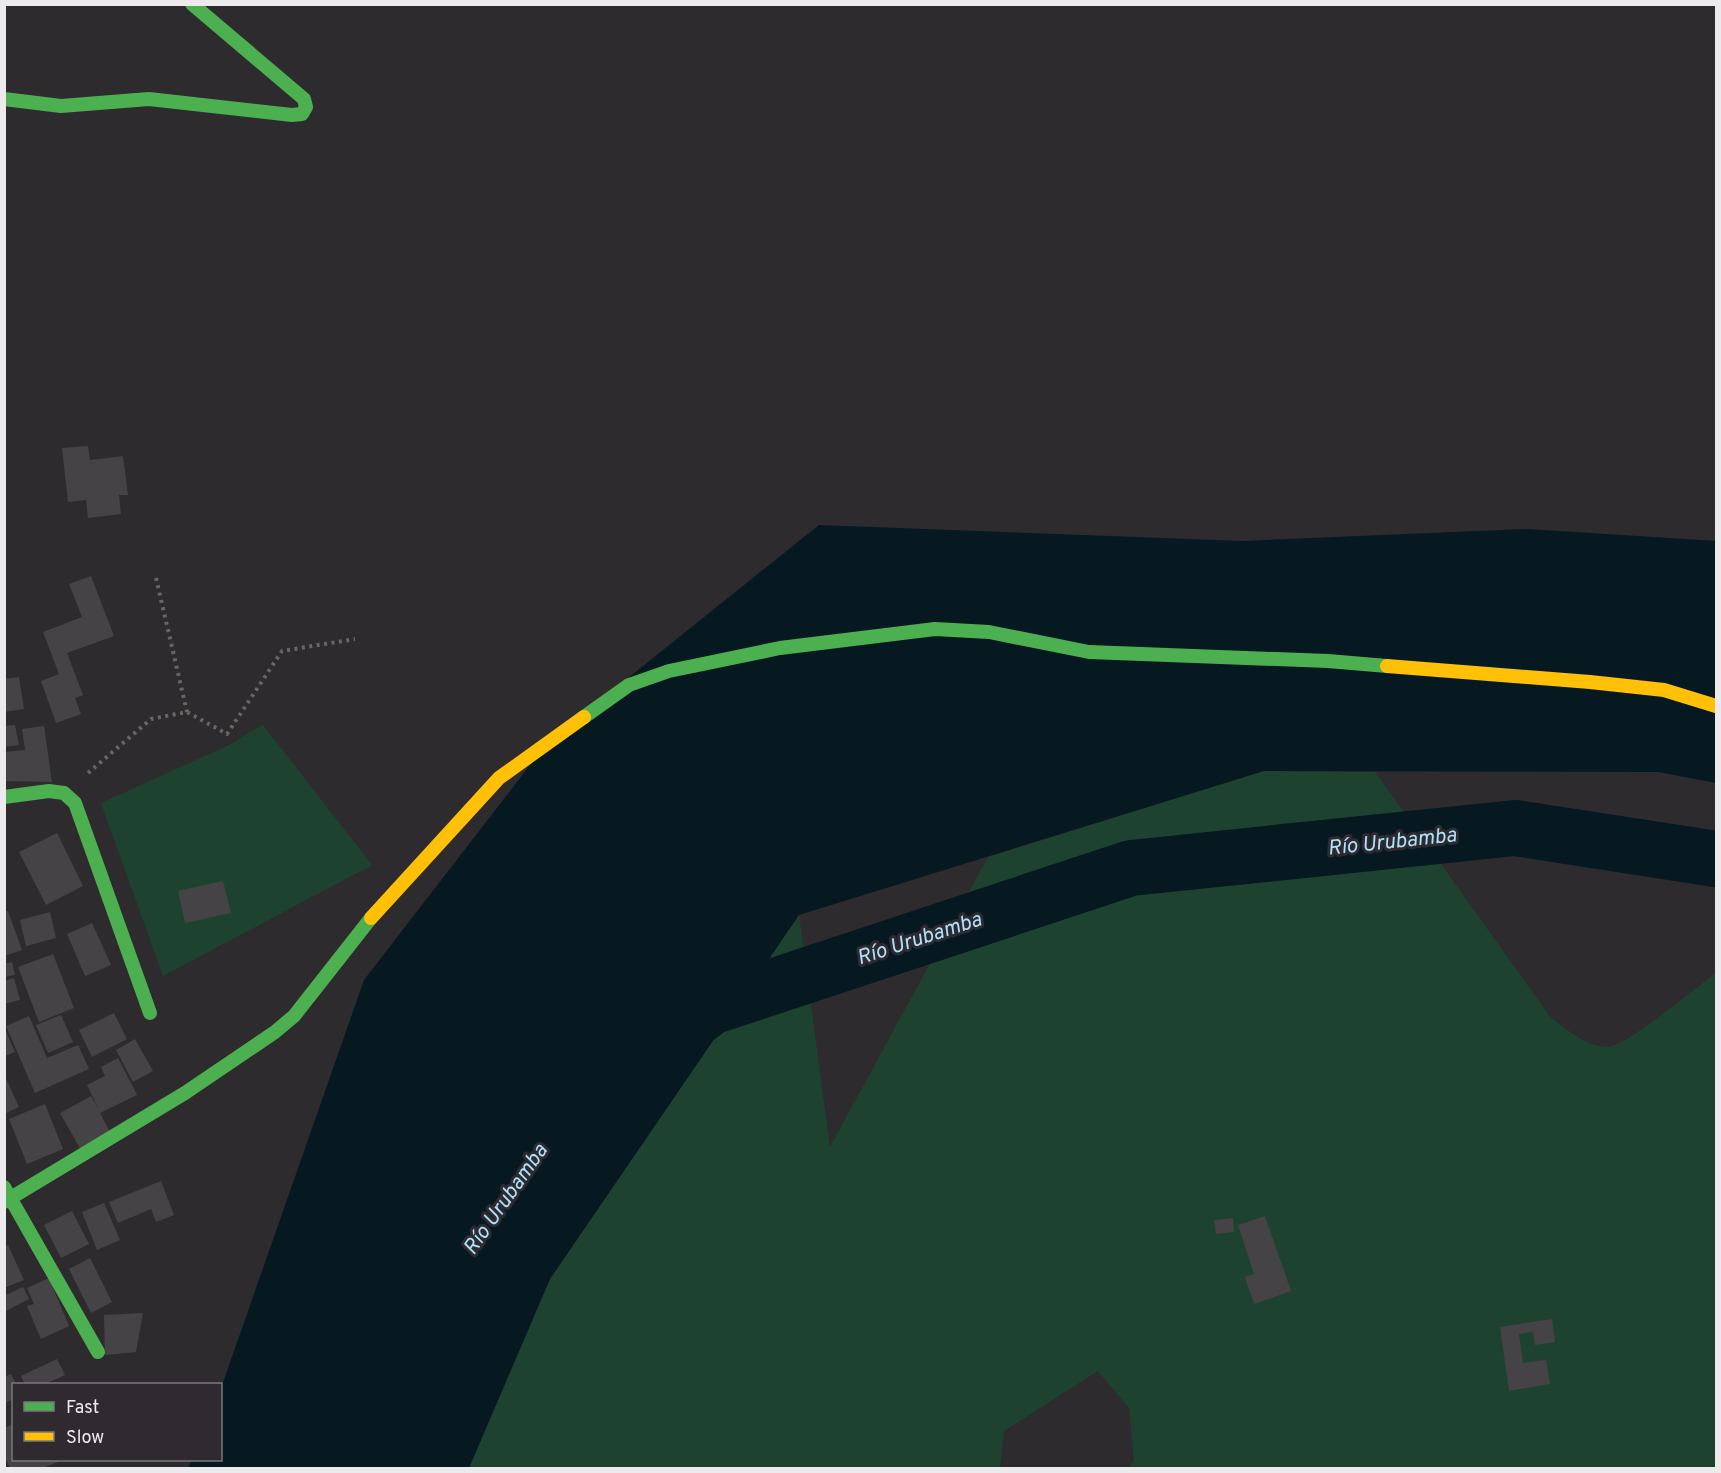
<svg xmlns="http://www.w3.org/2000/svg" width="1721" height="1473" viewBox="0 0 1721 1473" font-family="Overpass,sans-serif">
<rect width="100%" height="100%" fill="#2e2b2e"/>
<g fill="#1d4330">
<polygon points="263,725 372,865 163,976 101,803 227,746"/>
<path d="M1264,771L1375,772L1551,1018C1568,1030 1586,1047 1609,1047C1626,1046 1698,986 1716,973V1468H1128L1134,1461L1129,1408L1098,1371L1004,1431L1000,1468H469L550,1279L799,915L830,1147L988,857Z"/>
</g>
<polygon fill="#071920" points="819,525 1243,541 1528,529 1716,541 1716,783 1658,772 1264,771 799,915 550,1279 469,1468 188,1468 192,1460 220,1460 221,1388 364,980 547,743"/>
<g fill="none" stroke-linecap="round" stroke-linejoin="round">
<polyline stroke="#071920" stroke-width="56" points="678,1032 711,1007 1131,868 1515,828 1716,859"/>
</g>
<g fill="#454345">
<polygon points="88,446 90,460 123,456 128,495 119,495 121,514 88,518 86,500 68,502 62,448"/>
<polygon points="91,576 114,636 67,653 83,695 75,698 81,714 56,723 41,681 59,674 43,632 82,617 69,584"/>
<polygon points="19,677 24,709 4,712 4,679"/>
<polygon points="15,725 19,745 4,747 4,726"/>
<polygon points="44,726 52,782 4,781 4,752 25,750 22,729"/>
<polygon points="57,833 83,886 46,905 19,852"/>
<polygon points="223,881 231,913 185,923 178,891"/>
<polygon points="8,911 22,950 4,956 4,912"/>
<polygon points="50,912 56,938 26,946 20,920"/>
<polygon points="92,923 111,965 85,976 67,934"/>
<polygon points="53,954 74,1008 39,1022 18,967"/>
<polygon points="12,962 15,975 4,977 4,964"/>
<polygon points="14,978 20,1000 4,1004 4,981"/>
<polygon points="114,1013 127,1039 92,1057 79,1030"/>
<polygon points="61,1015 73,1042 48,1053 36,1025"/>
<polygon points="29,1016 47,1058 78,1045 89,1069 35,1093 6,1026"/>
<polygon points="5,1029 15,1052 5,1056"/>
<polygon points="135,1039 153,1071 133,1082 116,1050"/>
<polygon points="118,1058 137,1095 100,1113 111,1134 81,1150 60,1113 91,1096 99,1110 87,1085 105,1076 101,1067"/>
<polygon points="4,1074 19,1107 4,1114"/>
<polygon points="45,1104 63,1149 27,1164 9,1119"/>
<polygon points="161,1181 174,1215 156,1222 151,1209 118,1223 109,1202"/>
<polygon points="104,1203 120,1240 97,1250 82,1212"/>
<polygon points="72,1211 89,1244 61,1258 44,1225"/>
<polygon points="1265,1216 1291,1291 1254,1304 1245,1277 1254,1274 1238,1225"/>
<polygon points="1233,1218 1234,1232 1216,1234 1214,1220"/>
<polygon points="8,1245 24,1280 4,1288 4,1247"/>
<polygon points="90,1258 112,1302 91,1313 69,1269"/>
<polygon points="49,1278 69,1326 41,1339 27,1306 34,1304 27,1288"/>
<polygon points="23,1287 29,1299 4,1312 4,1296"/>
<polygon points="143,1313 136,1352 105,1355 104,1315"/>
<polygon points="1552,1319 1555,1342 1535,1345 1533,1332 1519,1334 1523,1363 1546,1360 1550,1384 1509,1391 1500,1327"/>
<polygon points="57,1359 65,1375 45,1384 25,1384 21,1376"/>
<polygon points="11,1374 16,1384 14,1384 14,1399 4,1403 4,1377"/>
<polygon points="14,1424 14,1460 63,1460 43,1468 10,1468 4,1456 4,1428"/>
</g>
<g fill="none" stroke-linecap="round" stroke-linejoin="round">
<g stroke="#6c6461" stroke-width="4" stroke-dasharray="3 4.5" stroke-linecap="butt">
<polyline points="156,578 187,712"/>
<polyline points="88,773 151,719 187,712 227,734 282,651 355,639"/>
</g>
<g stroke="#4caf50" stroke-width="14">
<polyline points="4,99 61,106 149,99 292,115 302,114 306,107 304,99 192,4"/>
<polyline points="584,717 629,685 669,671 780,648 935,629 989,632 1089,652 1328,661 1387,666"/>
<polyline points="4,797 49,791 64,793 75,803 150,1013"/>
<polyline points="4,1187 98,1352"/>
<polyline points="4,1202 185,1093 275,1032 294,1016 371,918"/>
</g>
<g stroke="#ffc107" stroke-width="14">
<polyline points="1387,666 1590,682 1664,690 1716,706"/>
<polyline points="371,918 499,778 584,717"/>
</g>
</g>
<g text-anchor="middle" stroke-width="6" stroke-linejoin="round" paint-order="stroke">
<g font-size="21" font-style="italic" fill="#ace4fd" stroke="#2f2a2f">
<text transform="translate(1392 841) rotate(-6)" y="7">Río Urubamba</text>
<text transform="translate(919 938) rotate(-18)" y="7">Río Urubamba</text>
<text transform="translate(505 1199) rotate(-55)" y="7">Río Urubamba</text>
</g>
</g>
<rect width="1721" height="1473" fill="none" stroke="#edeaed" stroke-width="12"/>
<rect x="12" y="1383" width="210" height="78" fill="#2f2a2f" stroke="#7b777b" stroke-width="1.5"/>
<rect x="24" y="1402" width="30" height="9" fill="#4caf50" stroke="#7b777b" stroke-width="1.5"/>
<text x="66" y="1413" font-size="18" fill="#edeaed">Fast</text>
<rect x="24" y="1432" width="30" height="9" fill="#ffc107" stroke="#7b777b" stroke-width="1.5"/>
<text x="66" y="1443" font-size="18" fill="#edeaed">Slow</text>
</svg>
